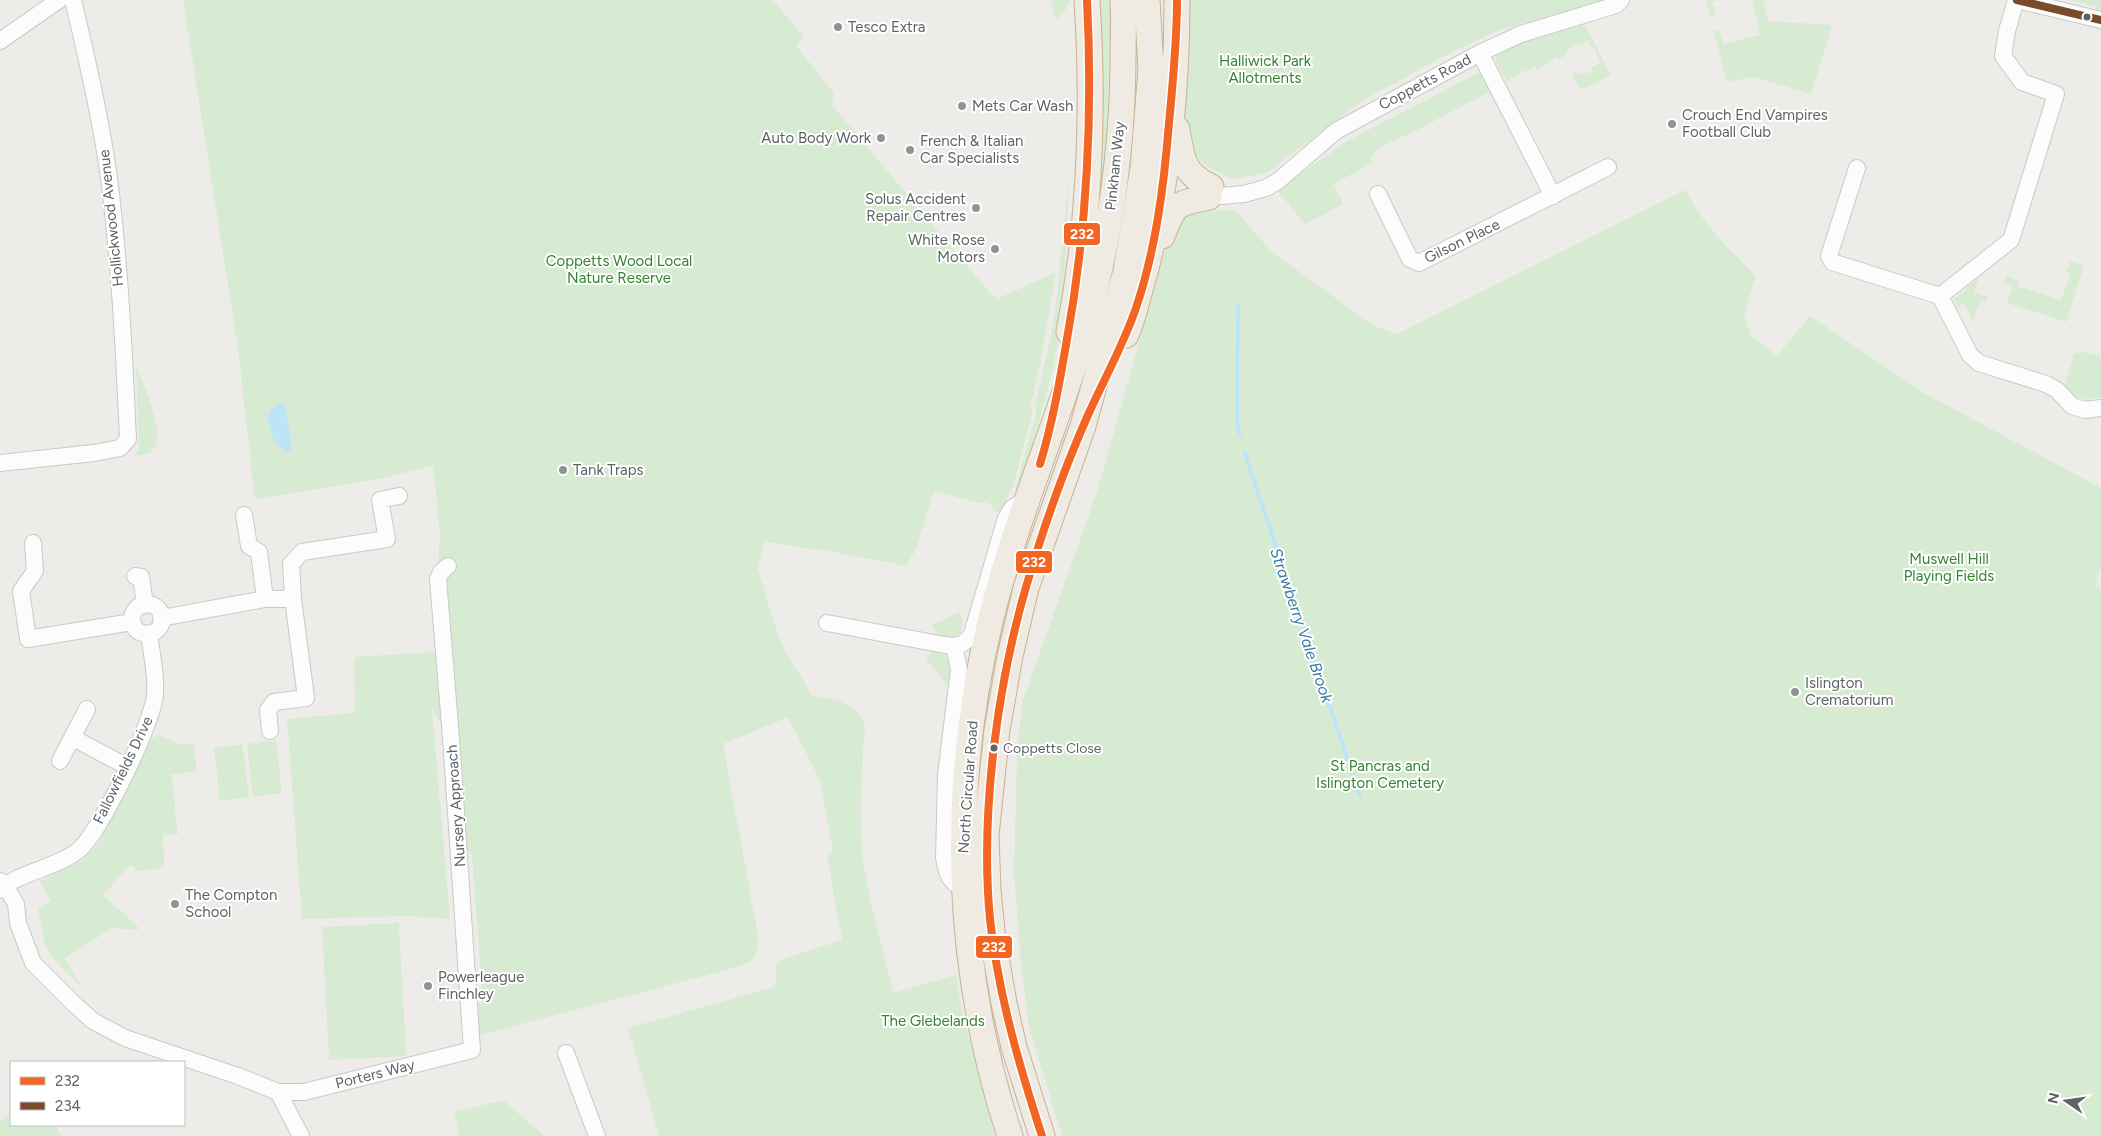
<svg xmlns="http://www.w3.org/2000/svg" width="2101" height="1136" viewBox="0 0 2101 1136" font-family="Figtree,sans-serif">
<rect width="100%" height="100%" fill="#eeece8"/>
<g fill="#d7ebd2">
<path d="M183,0H773L804,37L796,46L834,93L832,105L990,293L999,298L1056,272L1041,360L1031,404L1032,414L1013,486L1000,512L992,511L993,506L984,502L979,503L934,491L916,549L906,566L834,552L765,542L758,569L774,623L785,651L812,695C834,700 859,702 865,726C862,767 858,818 863,859C869,905 883,948 893,993L956,975L962,1011L995,1136H659L628,1028L774,987L777,975L775,965L779,960L842,940L827,856L833,852L820,780L788,717L723,744L756,925C761,961 756,961 723,971L480,1035L476,1031L474,1004L483,1003L472,855L470,852L459,850L442,564L438,562L440,534L433,466L379,479L255,499L238,348Z"/>
<polygon points="1057,0 1071,0 1063,14 1056,19 1051,2"/>
<polygon points="1096,0 1110,0 1111,18 1106,159 1100,204 1093,204"/>
<path d="M1185,0H1610L1502,29L1450,53L1362,101L1267,173L1233,179C1218,173 1199,163 1189,149C1179,134 1184,25 1185,0Z"/>
<polygon points="1706,0 1718,0 1712,2 1716,16 1711,18"/>
<polygon points="1752,0 1763,0 1768,21 1832,25 1811,94 1753,77 1727,82 1714,31 1719,30 1723,44 1760,35"/>
<polygon points="2070,0 2101,0 2101,11 2096,11 2095,6"/>
<path d="M1584,23L1611,75L1584,89L1579,87L1572,74L1576,72L1578,75L1585,71L1587,74L1593,71L1591,67L1600,63L1594,47L1592,48L1588,40L1581,44L1580,43L1566,51L1567,54L1559,59L1557,57L1537,70L1535,67L1527,72L1526,70L1507,81C1504,75 1495,63 1496,56C1499,44 1570,27 1584,23Z"/>
<polygon points="1482,71 1494,96 1486,94 1464,105 1465,107 1462,106 1406,136 1405,135 1397,139 1398,141 1395,140 1374,151 1371,159 1373,162 1334,184 1343,204 1305,224 1277,190 1349,140"/>
<polygon points="1068,188 1069,188 1062,324 1054,363 1037,430 1017,492 1015,490 1036,414 1035,406 1054,322"/>
<path d="M1685,190C1703,224 1729,249 1756,276L1744,314L1751,336L1777,356L1810,316L1924,393L2101,488V567L2094,585L2101,588V1136H1062L1029,1027L1020,953L1014,872L1017,751L1023,700L1097,492L1176,211L1235,210L1272,252L1374,326L1397,334Z"/>
<polygon points="2070,261 2084,265 2066,322 2007,303 2013,286 2004,283 2006,276 2020,281 2018,286 2061,300 2070,274 2066,272"/>
<polygon points="1979,277 1974,292 1988,297 1986,302 1980,301 1973,321 1964,303 1957,307 1954,299"/>
<path d="M2084,352L2101,357V397C2082,401 2078,400 2064,387L2074,354Z"/>
<path d="M136,366C142,382 173,445 147,454C144,456 138,455 135,455L139,447Z"/>
<polygon points="959,612 963,621 961,633 951,638 939,636 932,625"/>
<path d="M934,650C952,656 951,669 951,685L945,682L926,659Z"/>
<polygon points="436,652 443,726 432,709 450,919 405,916 302,919 287,719 355,713 354,657"/>
<polygon points="159,735 182,745 193,743 197,771 171,775 178,834 163,835 164,863 159,869 138,871 131,864 103,895 139,928 137,930 112,928 65,958 80,984 79,985 55,960 45,945 38,908 50,901 40,881 83,860 89,852 96,848 152,738"/>
<polygon points="276,740 282,793 253,797 247,744"/>
<polygon points="242,744 249,797 220,801 214,748"/>
<polygon points="399,923 406,1056 329,1060 322,927"/>
<polygon points="503,1100 542,1134 543,1136 459,1136 454,1112"/>
<polygon points="11,1113 11,1125 56,1125 61,1136 0,1136 0,1121"/>
</g>
<polygon fill="#bce6f8" points="281,403 285,405 291,438 291,451 287,453 274,441 267,417 272,408"/>
<g fill="none" stroke-linecap="round" stroke-linejoin="round">
<g stroke="#bce6f8" stroke-width="4">
<polyline points="1238,306 1237,423 1240,434"/>
<polyline points="1245,454 1360,796"/>
</g>
<defs>
<g id="minor">
<polyline points="2017,0 2101,20"/>
<polyline points="0,41 59,0"/>
<polyline points="1480,53 1553,196"/>
<polyline points="1857,168 1829,256 1832,262 1940,296 1970,355 1979,363 2046,384 2057,390 2072,406 2085,410 2101,408"/>
<polyline points="1378,194 1410,259 1419,263 1608,167"/>
<polyline points="1209,197 1244,194 1266,188 1278,181 1336,131 1480,53 1521,34 1616,5 1621,0"/>
<polyline points="1940,296 2011,240 2056,94 2022,82 2003,56 2007,31 2016,0"/>
<path d="M0,463L94,453L120,448L128,439C124,352 120,265 109,178C101,119 87,58 73,0"/>
<polyline points="244,515 249,546 259,552 265,599"/>
<polyline points="33,543 35,571 21,591 28,639 132,622"/>
<polyline points="135,576 141,577 145,605"/>
<circle cx="147" cy="619" r="15"/>
<polyline points="161,618 265,599 293,599"/>
<path d="M827,623L945,645C959,647 964,645 972,634L1006,518L1012,508L1027,499"/>
<path d="M954,646L959,669L946,775L944,858C947,875 949,881 964,890"/>
<polyline points="270,731 268,710 274,702 306,698 293,599 291,564 302,552 387,539 380,500 399,496"/>
<polyline points="73,738 128,767"/>
<polyline points="60,761 87,709"/>
<polyline points="0,881 5,885 16,904 18,923 33,963 72,1002 93,1021 125,1038 238,1076 278,1092 301,1136"/>
<path d="M0,890C16,873 61,867 81,848C102,827 153,723 155,694C157,676 151,652 149,633"/>
<polyline points="566,1053 597,1136"/>
<polyline points="278,1092 304,1092 472,1050 451,738 438,579 441,572 448,566"/>
</g>
<g id="highway">
<path d="M1177,129C1182,158 1182,173 1211,187"/>
<path d="M1162,236C1175,203 1175,204 1209,197"/>
<path d="M1069,332C1090,224 1094,110 1087,0"/>
<path d="M1126,335C1134,317 1138,295 1144,276C1167,189 1177,91 1177,0"/>
<path d="M1010,1136C955,969 949,789 991,618C1014,525 1052,437 1080,346C1107,255 1122,160 1123,64C1123,43 1124,21 1123,0"/>
<polyline points="1042,1136 1014,1047 1004,1003 993,940 988,890 986,835 997,730 1010,656 1026,588 1083,426 1126,271 1143,168 1151,69 1147,0"/>
</g>
</defs>
<use href="#minor" stroke="#c9c9c9" stroke-width="18"/>
<use href="#highway" stroke="#c6b194" stroke-width="27"/>
<use href="#minor" stroke="#fcfcfc" stroke-width="16"/>
<use href="#highway" stroke="#f0ebe2" stroke-width="25"/>
<defs>
<g id="bus-1">
<path d="M1040,464C1052,425 1059,385 1066,345C1087,231 1093,116 1087,0"/>
<path d="M1042,1136C1019,1065 998,993 990,919C980,815 997,687 1026,587C1043,529 1063,471 1088,415C1104,379 1123,346 1136,308C1156,249 1164,185 1169,123C1173,82 1177,41 1177,0"/>
</g>
<polyline id="bus-2" points="2017,0 2101,20"/>
</defs>
<use href="#bus-1" stroke="#fff" stroke-width="11"/>
<use href="#bus-2" stroke="#fff" stroke-width="11"/>
<use href="#bus-1" stroke="#f26522" stroke-width="8"/>
<use href="#bus-2" stroke="#7a4b2a" stroke-width="8"/>
</g>
<g fill="#5d6367" stroke="#fff" stroke-width="2">
<circle cx="2087" cy="17" r="4.5"/>
<circle cx="994" cy="748" r="4.5"/>
</g>
<g fill="#909394" stroke="#fff" stroke-width="2">
<circle cx="838" cy="27" r="5"/>
<circle cx="962" cy="106" r="5"/>
<circle cx="1672" cy="124" r="5"/>
<circle cx="881" cy="138" r="5"/>
<circle cx="910" cy="150" r="5"/>
<circle cx="976" cy="208" r="5"/>
<circle cx="995" cy="249" r="5"/>
<circle cx="563" cy="470" r="5"/>
<circle cx="1795" cy="692" r="5"/>
<circle cx="175" cy="904" r="5"/>
<circle cx="428" cy="986" r="5"/>
</g>
<g text-anchor="middle" stroke-width="4" stroke-linejoin="round" paint-order="stroke">
<g font-size="14" fill="#5d6367" stroke="#fff" text-anchor="start">
<text x="1003" y="753">Coppetts Close</text>
</g>
<g font-size="15" fill="#5d6367" stroke="#fff" text-anchor="start">
<text x="848" y="32">Tesco Extra</text>
<text x="972" y="111">Mets Car Wash</text>
<text x="1682" y="120">Crouch End Vampires<tspan x="1682" dy="17">Football Club</tspan></text>
<text x="871" y="143" text-anchor="end">Auto Body Work</text>
<text x="920" y="146">French &amp; Italian<tspan x="920" dy="17">Car Specialists</tspan></text>
<text x="966" y="204" text-anchor="end">Solus Accident<tspan x="966" dy="17">Repair Centres</tspan></text>
<text x="985" y="245" text-anchor="end">White Rose<tspan x="985" dy="17">Motors</tspan></text>
<text x="573" y="475">Tank Traps</text>
<text x="1805" y="688">Islington<tspan x="1805" dy="17">Crematorium</tspan></text>
<text x="185" y="900">The Compton<tspan x="185" dy="17">School</tspan></text>
<text x="438" y="982">Powerleague<tspan x="438" dy="17">Finchley</tspan></text>
</g>
<g font-size="15" fill="#33852e" stroke="#fff">
<text x="1265" y="66">Halliwick Park<tspan x="1265" dy="17">Allotments</tspan></text>
<text x="619" y="266">Coppetts Wood Local<tspan x="619" dy="17">Nature Reserve</tspan></text>
<text x="1949" y="564">Muswell Hill<tspan x="1949" dy="17">Playing Fields</tspan></text>
<text x="1380" y="771">St Pancras and<tspan x="1380" dy="17">Islington Cemetery</tspan></text>
<text x="933" y="1026">The Glebelands</text>
</g>
<g font-size="15" fill="#5d6367" stroke="#fff">
<text transform="translate(1425 82) rotate(-28)" y="5">Coppetts Road</text>
<text transform="translate(1115 166) rotate(-84)" y="5">Pinkham Way</text>
<text transform="translate(111 218) rotate(-96)" y="5">Hollickwood Avenue</text>
<text transform="translate(1462 241) rotate(-26)" y="5">Gilson Place</text>
<text transform="translate(123 770) rotate(-64)" y="5">Fallowfields Drive</text>
<text transform="translate(968 787) rotate(-86)" y="5">North Circular Road</text>
<text transform="translate(456 806) rotate(-94)" y="5">Nursery Approach</text>
<text transform="translate(375 1074) rotate(-14)" y="5">Porters Way</text>
</g>
<g font-size="16" font-style="italic" fill="#367aa7" stroke="#fff">
<text transform="translate(1302 625) rotate(71)" y="6">Strawberry Vale Brook</text>
</g>
</g>
<g stroke="#fff" stroke-width="2">
<rect x="1063" y="222" width="38" height="24" rx="5" fill="#f26522"/>
<rect x="1015" y="550" width="38" height="24" rx="5" fill="#f26522"/>
<rect x="975" y="935" width="38" height="24" rx="5" fill="#f26522"/>
</g>
<g font-size="14" text-anchor="middle" font-weight="bold" fill="#fff">
<text x="1082" y="239">232</text>
<text x="1034" y="567">232</text>
<text x="994" y="952">232</text>
</g>
<rect x="10" y="1061" width="175" height="65" fill="#ffffff" stroke="#bec1c2"/>
<rect x="20" y="1077" width="25" height="8" fill="#f26522" stroke="#bec1c2"/>
<text x="55" y="1086" font-size="15" fill="#5d6367">232</text>
<rect x="20" y="1102" width="25" height="8" fill="#7a4b2a" stroke="#bec1c2"/>
<text x="55" y="1111" font-size="15" fill="#5d6367">234</text>
<g transform="translate(2066 1101) rotate(283)" stroke="#ffffff" stroke-width="4" paint-order="stroke">
<path d="M0-4L9 19L0 12L-9 19Z" fill="#5d6367"/>
<text y="-8" font-size="14" font-weight="bold" text-anchor="middle" fill="#5d6367">N</text>
</g>
</svg>
